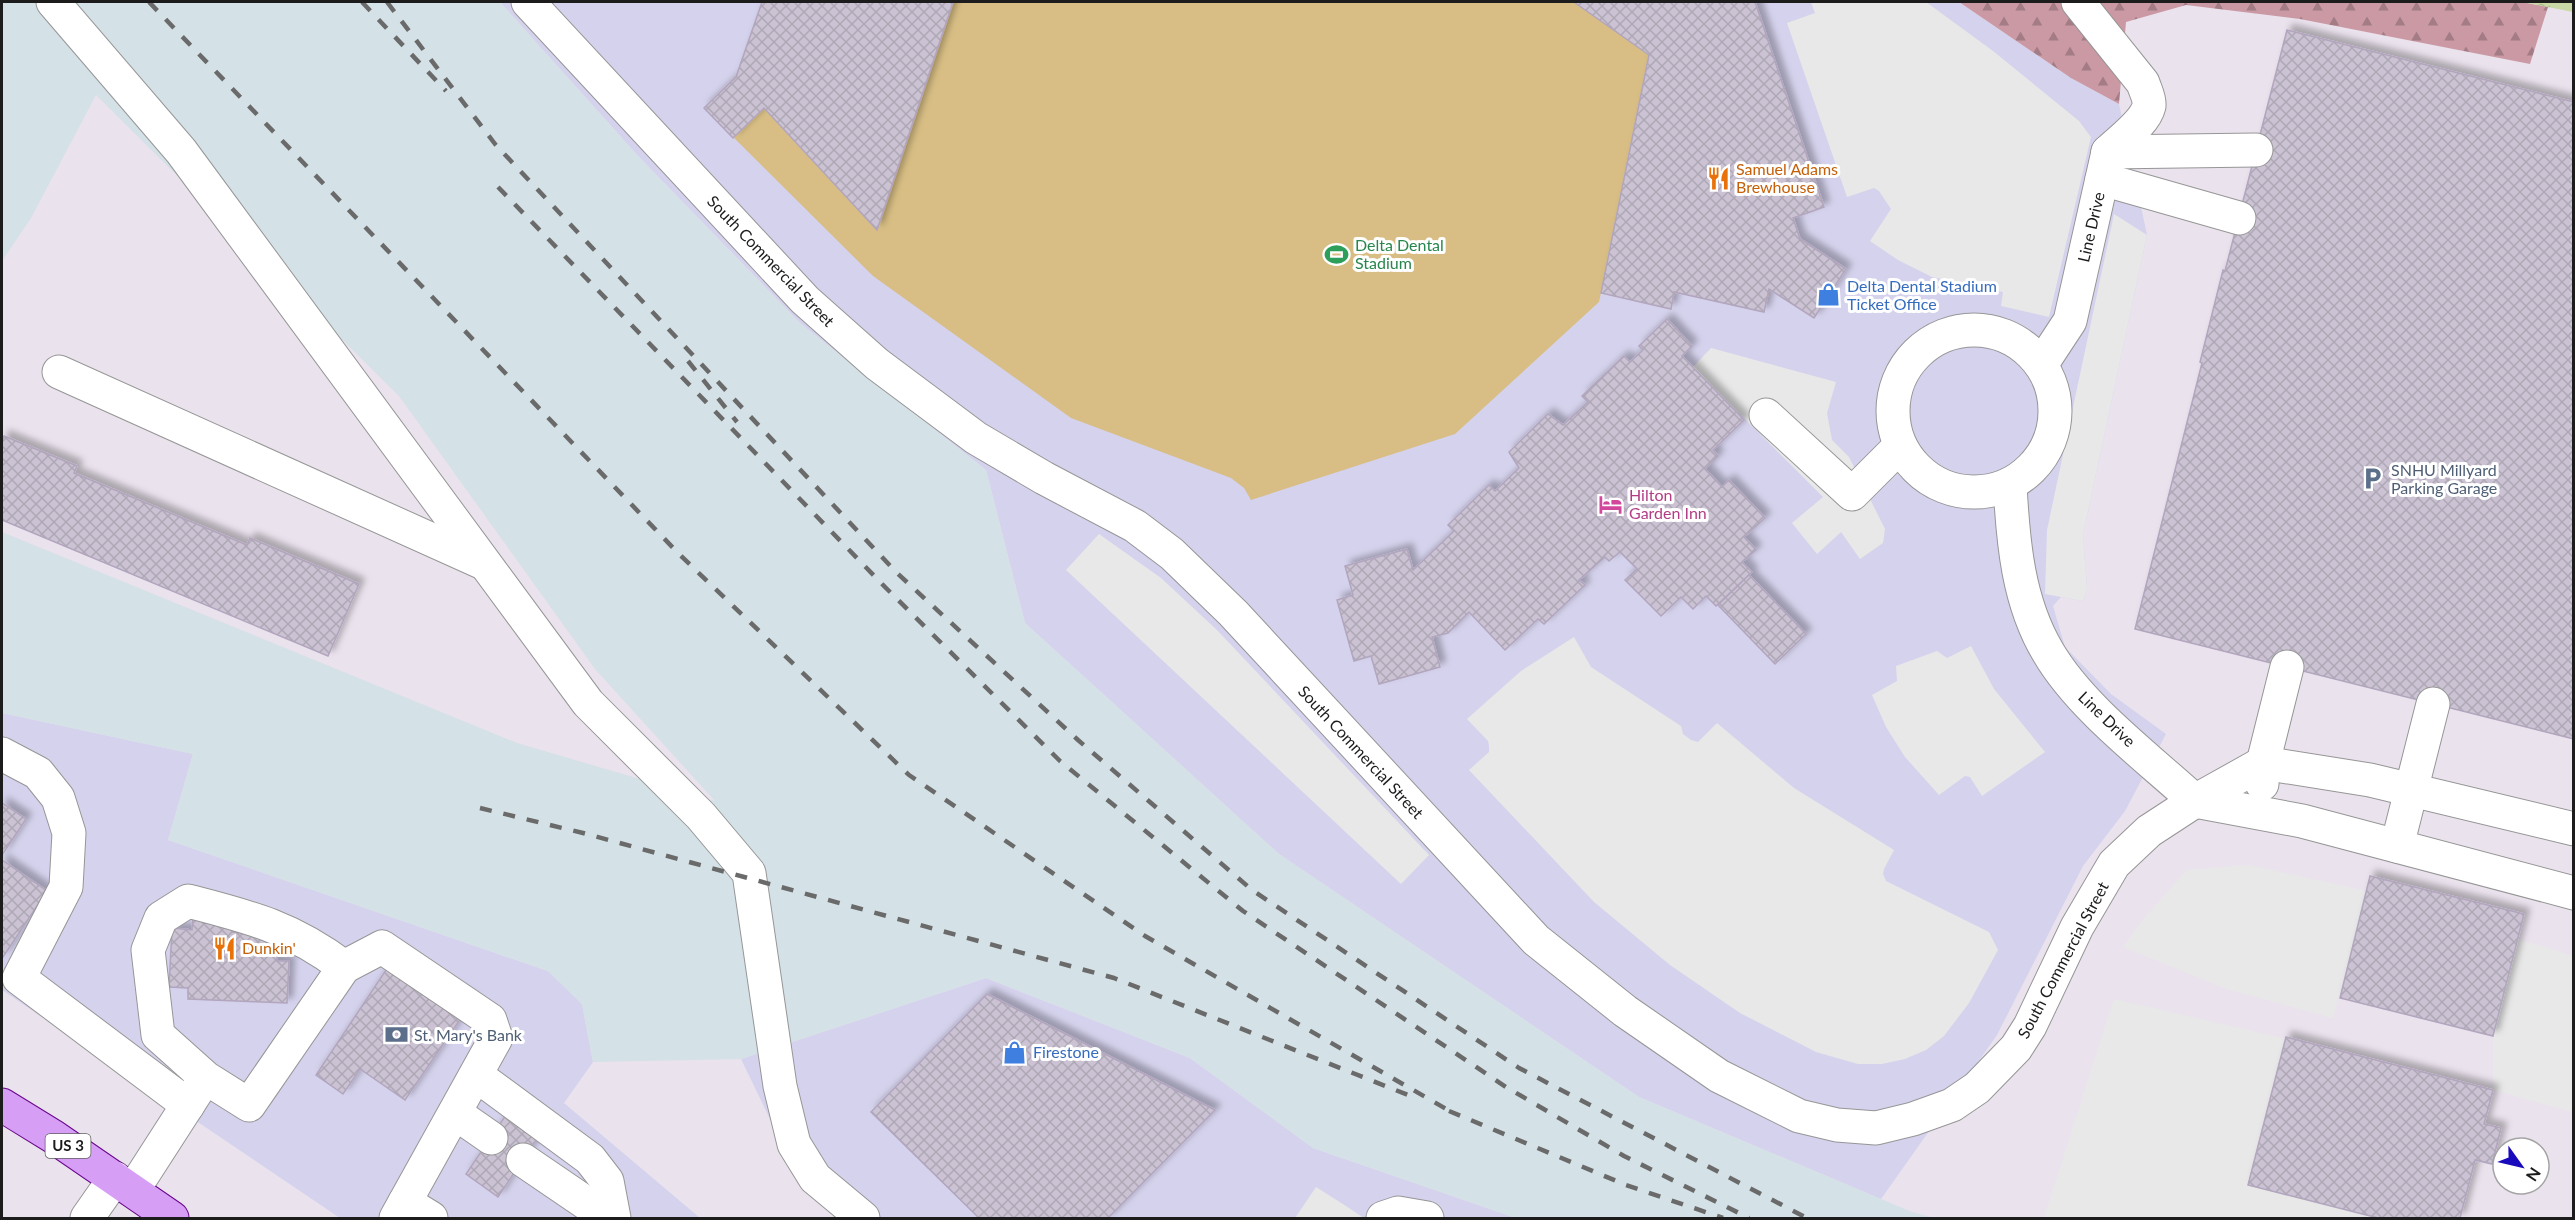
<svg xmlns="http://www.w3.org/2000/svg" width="2575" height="1220" viewBox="0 0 2575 1220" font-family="Lato,sans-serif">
<defs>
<pattern id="forest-firs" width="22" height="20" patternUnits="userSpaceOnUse" patternTransform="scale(1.5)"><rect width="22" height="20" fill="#ca99a4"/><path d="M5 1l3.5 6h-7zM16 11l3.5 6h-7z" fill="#a37c85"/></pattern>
<pattern id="water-ripples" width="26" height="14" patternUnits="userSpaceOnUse" patternTransform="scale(1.5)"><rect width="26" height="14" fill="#c9d8a5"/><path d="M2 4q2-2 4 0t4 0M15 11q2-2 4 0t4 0" fill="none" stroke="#acb98d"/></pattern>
<pattern id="building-cross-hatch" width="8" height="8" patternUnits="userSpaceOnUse" patternTransform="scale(1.5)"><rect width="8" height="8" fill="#cbc3d3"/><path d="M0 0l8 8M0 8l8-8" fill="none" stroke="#aea7b5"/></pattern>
<filter id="shadow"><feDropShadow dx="5.5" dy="-5.5" stdDeviation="3" flood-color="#0004"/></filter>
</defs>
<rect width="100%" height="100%" fill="#eae2ed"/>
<g fill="#d5d2ed">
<polygon points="500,2 1959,2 2071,78 2119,104 2147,235 2083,535 2087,589 2083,601 2061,597 2053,606 2065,647 2111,694 2166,734 2125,811 2083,866 1997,1035 1881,1199 1639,1097 1279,854 1025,623 986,470 801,324 639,157"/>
<polygon points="2,713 193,754 168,840 548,971 582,1004 593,1062 564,1103 700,1218 340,1218 2,990"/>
<polygon points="986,978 1190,1058 1313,1148 1516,1218 840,1218 799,1179 741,1059"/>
</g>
<polygon fill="#d4e1e6" points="2,2 500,2 639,157 801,324 986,470 1025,623 1279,854 1639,1097 1912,1212 1934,1218 1516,1218 1313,1148 1190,1058 986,978 741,1059 593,1062 582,1004 548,971 168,840 193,754 2,713 2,532 517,743 715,801 595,669 399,396 96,95 31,218 2,261"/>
<polygon fill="url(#forest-firs)" points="1959,2 2522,2 2548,7 2530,64 2300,19 2186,5 2126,22 2119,104 2071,78"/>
<polygon fill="#d8be84" points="762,2 1755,2 1824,207 1793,218 1800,239 1846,269 1814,318 1770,290 1764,312 1675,292 1671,309 1601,293 1599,302 1455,434 1251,500 1244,488 1231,478 1071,418 873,276 704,108 736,76"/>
<g fill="#e8e8e8">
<polygon points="1811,2 1926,2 1993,51 2079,121 2091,137 2049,317 2001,306 2003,292 1932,277 1898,260 1870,241 1891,209 1879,191 1874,188 1847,197 1787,23 1815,13"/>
<polygon points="2114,214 2147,235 2083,535 2087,589 2083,601 2045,594 2047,530"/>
<polygon points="1711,348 1836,382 1827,413 1832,440 1849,457 1885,529 1883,543 1860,559 1841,532 1817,554 1792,523 1823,497 1693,367"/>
<polygon points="1099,534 1161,578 1217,630 1429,855 1401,884 1066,570"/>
<polygon points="1574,637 1591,667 1681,726 1683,734 1691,740 1698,742 1717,723 1794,788 1894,850 1884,869 1883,874 1886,881 1989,932 1998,950 1969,1003 1944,1036 1926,1050 1905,1059 1882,1064 1858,1064 1816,1052 1740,1013 1670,965 1594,902 1469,770 1489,752 1489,746 1488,741 1467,719 1521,671"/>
<polygon points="1971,646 1994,689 2045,752 1982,796 1970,777 1965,776 1939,795 1905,757 1886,727 1872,695 1897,681 1896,666 1937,651 1947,658"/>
<polygon points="2248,865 2367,891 2333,1018 2227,989 2123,947 2146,916 2187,870"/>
<polygon points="2518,939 2573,956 2573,1112 2493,1090 2493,1036"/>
<polygon points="2114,999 2286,1039 2248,1185 2376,1218 2044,1218"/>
<polygon points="1316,1187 1346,1206 1364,1218 1295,1218"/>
</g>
<polygon fill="url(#water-ripples)" points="2522,2 2573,2 2573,12"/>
<g fill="url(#building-cross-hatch)" stroke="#b2a5be" stroke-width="1.5" filter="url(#shadow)">
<polygon points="762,2 953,2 877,230 764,108 733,138 704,108 736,77"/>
<polygon points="1574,2 1755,2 1824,207 1793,218 1800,239 1846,269 1814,318 1769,289 1764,312 1674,292 1671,309 1601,293 1649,55"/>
<polygon points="2287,30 2574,102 2574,739 2135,629 2202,363 2200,362 2223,270 2225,271"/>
<polygon points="1667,319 1692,346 1682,356 1744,420 1713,450 1718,456 1705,469 1722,487 1729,480 1765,518 1744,537 1756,550 1742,562 1752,572 1716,606 1706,596 1693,609 1681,597 1661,616 1625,580 1637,569 1620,552 1609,561 1605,557 1579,580 1585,585 1544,624 1538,619 1505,650 1469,612 1448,633 1432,637 1440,667 1379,684 1371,656 1354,661 1337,600 1353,595 1345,566 1407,549 1413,570 1454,531 1448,525 1489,485 1495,491 1519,468 1509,452 1548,414 1563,425 1588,402 1582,396 1624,356 1630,362 1643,350 1639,346"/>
<polygon points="4,436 77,466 74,473 247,545 250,538 359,584 328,656 2,520 2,442"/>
<polygon points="1749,575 1806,634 1775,664 1718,605"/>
<polygon points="2,803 26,819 2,855"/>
<polygon points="2,860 47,891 3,957 2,955"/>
<polygon points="2370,876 2524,914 2493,1036 2340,998"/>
<polygon points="193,917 232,919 232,932 278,935 277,961 289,961 287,1003 188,999 188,988 169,987 172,928 192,930"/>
<polygon points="392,961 472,1002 405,1100 360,1069 343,1094 316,1075"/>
<polygon points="987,994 1215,1110 1108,1218 979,1218 871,1112"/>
<polygon points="2286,1037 2493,1090 2484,1124 2501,1128 2492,1164 2475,1160 2460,1218 2378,1218 2248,1185"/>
<polygon points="510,1109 542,1131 498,1197 466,1174"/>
</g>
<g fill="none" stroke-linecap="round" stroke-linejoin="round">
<defs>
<g id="minor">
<polyline points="53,2 181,151 588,703 701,816 749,873 780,1086 794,1144 815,1178 863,1218"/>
<polyline points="528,2 805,300 877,364 976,438 1044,478 1135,526 1172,554 1233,613 1536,940 1625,1011 1719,1076 1799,1116 1837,1125 1876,1128 1913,1119 1952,1105 1977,1088 2016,1048 2030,1026 2077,927 2114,864 2149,831 2195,801 2263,763 2370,780 2574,829"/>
<path d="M2078,2L2143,83C2145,90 2150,98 2149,106C2145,123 2120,140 2108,152"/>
<polyline points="2108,152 2256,150"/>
<polyline points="2102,179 2239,218"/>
<circle cx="1974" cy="411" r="81"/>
<polyline points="2041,365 2070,321 2108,152"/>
<polyline points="59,372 481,562"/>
<polyline points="1766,415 1852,494 1900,446"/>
<path d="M2010,485C2013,542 2018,602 2048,652C2080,707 2147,757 2195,801"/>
<polyline points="2,754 38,773 58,798 69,833 66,887 19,978 188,1105"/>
<polyline points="2262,784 2263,763 2287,667"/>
<polyline points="2195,801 2302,821 2574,893"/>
<polyline points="2397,846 2433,704"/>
<path d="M188,901C250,917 291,927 344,967L249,1105L206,1078L158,1035L148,950L161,918Z"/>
<polyline points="344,967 382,947 490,1020 496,1038 396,1218"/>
<polyline points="476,1075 590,1159 607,1181 614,1218"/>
<polyline points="455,1113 491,1138"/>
<polyline points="523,1160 608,1218"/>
<polyline points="133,1190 200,1086"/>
<polyline points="405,1202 431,1218"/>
<polyline points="87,1218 115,1178"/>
<polyline points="1383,1218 1398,1213 1427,1218"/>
</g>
<polyline id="major" points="2,1105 54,1137 172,1218"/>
</defs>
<use href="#minor" stroke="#969696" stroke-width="35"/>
<use href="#major" stroke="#6a088c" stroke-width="35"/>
<use href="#minor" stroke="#fff" stroke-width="33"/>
<use href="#major" stroke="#d79ef6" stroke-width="33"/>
<g stroke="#6a6a6a" stroke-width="4.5" stroke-dasharray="12 12" stroke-linecap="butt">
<polyline points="149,2 679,554 909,775 1145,936 1455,1114"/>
<polyline points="362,2 446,91"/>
<polyline points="387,2 495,144 897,573 1078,740 1252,890 1519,1068 1807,1218"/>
<polyline points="498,187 885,587 1060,761 1243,911 1506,1087 1624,1156 1749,1218"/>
<polyline points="688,361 737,422"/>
<polyline points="480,808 583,833 1114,978 1413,1097"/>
<polyline points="1449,1111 1626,1185 1723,1218"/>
</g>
</g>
<defs>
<symbol id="restaurant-bare" viewBox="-9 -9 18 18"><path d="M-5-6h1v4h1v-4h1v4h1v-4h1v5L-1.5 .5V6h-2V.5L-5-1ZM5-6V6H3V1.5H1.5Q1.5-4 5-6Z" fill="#e8710a" stroke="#fff" stroke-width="2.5" paint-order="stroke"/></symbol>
<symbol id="stadium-bare" viewBox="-9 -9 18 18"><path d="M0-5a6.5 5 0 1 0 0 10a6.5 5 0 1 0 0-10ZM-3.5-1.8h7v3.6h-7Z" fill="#2e9e5b" stroke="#fff" stroke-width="2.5" paint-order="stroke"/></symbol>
<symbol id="shop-bare" viewBox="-9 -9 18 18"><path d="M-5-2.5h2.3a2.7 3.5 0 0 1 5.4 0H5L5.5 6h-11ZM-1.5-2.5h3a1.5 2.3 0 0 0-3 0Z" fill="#3f7fe0" stroke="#fff" stroke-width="2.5" paint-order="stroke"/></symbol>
<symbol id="parking-bare" viewBox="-9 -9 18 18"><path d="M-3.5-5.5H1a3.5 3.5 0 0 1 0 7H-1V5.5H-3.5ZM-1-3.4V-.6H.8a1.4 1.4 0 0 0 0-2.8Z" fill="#5c6f8a" stroke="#fff" stroke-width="2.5" paint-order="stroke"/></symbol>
<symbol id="hotel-bare" viewBox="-9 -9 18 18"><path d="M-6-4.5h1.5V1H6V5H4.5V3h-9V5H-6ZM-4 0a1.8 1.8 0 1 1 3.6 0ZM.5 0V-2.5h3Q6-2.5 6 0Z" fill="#d1479c" stroke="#fff" stroke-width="2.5" paint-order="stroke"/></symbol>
<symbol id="bank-bare" viewBox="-9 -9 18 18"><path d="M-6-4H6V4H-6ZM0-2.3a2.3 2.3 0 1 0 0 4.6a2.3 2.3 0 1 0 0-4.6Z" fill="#5c6f8a" stroke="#fff" stroke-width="2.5" paint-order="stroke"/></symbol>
</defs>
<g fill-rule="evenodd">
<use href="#restaurant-bare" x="1702" y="162" width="33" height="33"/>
<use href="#stadium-bare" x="1320" y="238" width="33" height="33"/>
<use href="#shop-bare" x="1812" y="278" width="33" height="33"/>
<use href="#parking-bare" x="2356" y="462" width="33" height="33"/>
<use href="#hotel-bare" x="1594" y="488" width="33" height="33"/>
<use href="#restaurant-bare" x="208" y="932" width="33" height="33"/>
<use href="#bank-bare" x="380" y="1018" width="33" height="33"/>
<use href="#shop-bare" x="998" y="1036" width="33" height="33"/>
</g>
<g text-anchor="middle" stroke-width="6" stroke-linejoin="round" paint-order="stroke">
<rect fill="#fff" stroke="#606060" stroke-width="1.5" x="45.5" y="1134" width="45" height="24" rx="4.5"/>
<g font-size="15" font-weight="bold" fill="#1c1c1c">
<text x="68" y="1151">US 3</text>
</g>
<g font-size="16" fill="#c56008" stroke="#fff" text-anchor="start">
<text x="1736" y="175">Samuel Adams<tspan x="1736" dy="18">Brewhouse</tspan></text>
<text x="242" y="954">Dunkin'</text>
</g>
<g font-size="16" fill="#1c1c1c" stroke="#fff">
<text transform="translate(2091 227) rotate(-77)" y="6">Line Drive</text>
<text transform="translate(771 261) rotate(46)" y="6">South Commercial Street</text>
<text transform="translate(2107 719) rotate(44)" y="6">Line Drive</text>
<text transform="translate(1361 752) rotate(47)" y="6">South Commercial Street</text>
<text transform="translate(2063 960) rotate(-62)" y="6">South Commercial Street</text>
</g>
<g font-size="16" fill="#27864d" stroke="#fff" text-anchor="start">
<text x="1355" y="251">Delta Dental<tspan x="1355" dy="18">Stadium</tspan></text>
</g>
<g font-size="16" fill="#366cbe" stroke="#fff" text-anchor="start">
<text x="1847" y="292">Delta Dental Stadium<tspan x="1847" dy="18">Ticket Office</tspan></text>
<text x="1033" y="1058">Firestone</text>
</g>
<g font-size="16" fill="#4e5e75" stroke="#fff" text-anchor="start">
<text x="2391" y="476">SNHU Millyard<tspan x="2391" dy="18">Parking Garage</tspan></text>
<text x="414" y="1041">St. Mary's Bank</text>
</g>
<g font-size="16" fill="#b23c85" stroke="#fff" text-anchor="start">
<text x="1629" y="501">Hilton<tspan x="1629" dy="18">Garden Inn</tspan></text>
</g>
</g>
<rect width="2575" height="1220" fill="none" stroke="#1c1c1c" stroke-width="6"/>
<g transform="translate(2521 1166) rotate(124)"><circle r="28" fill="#ffffff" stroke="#a4a4a4" stroke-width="1.5"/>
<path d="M0-4.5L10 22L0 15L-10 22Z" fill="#190bbd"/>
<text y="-9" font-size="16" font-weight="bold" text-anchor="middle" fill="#1c1c1c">N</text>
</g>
</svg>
